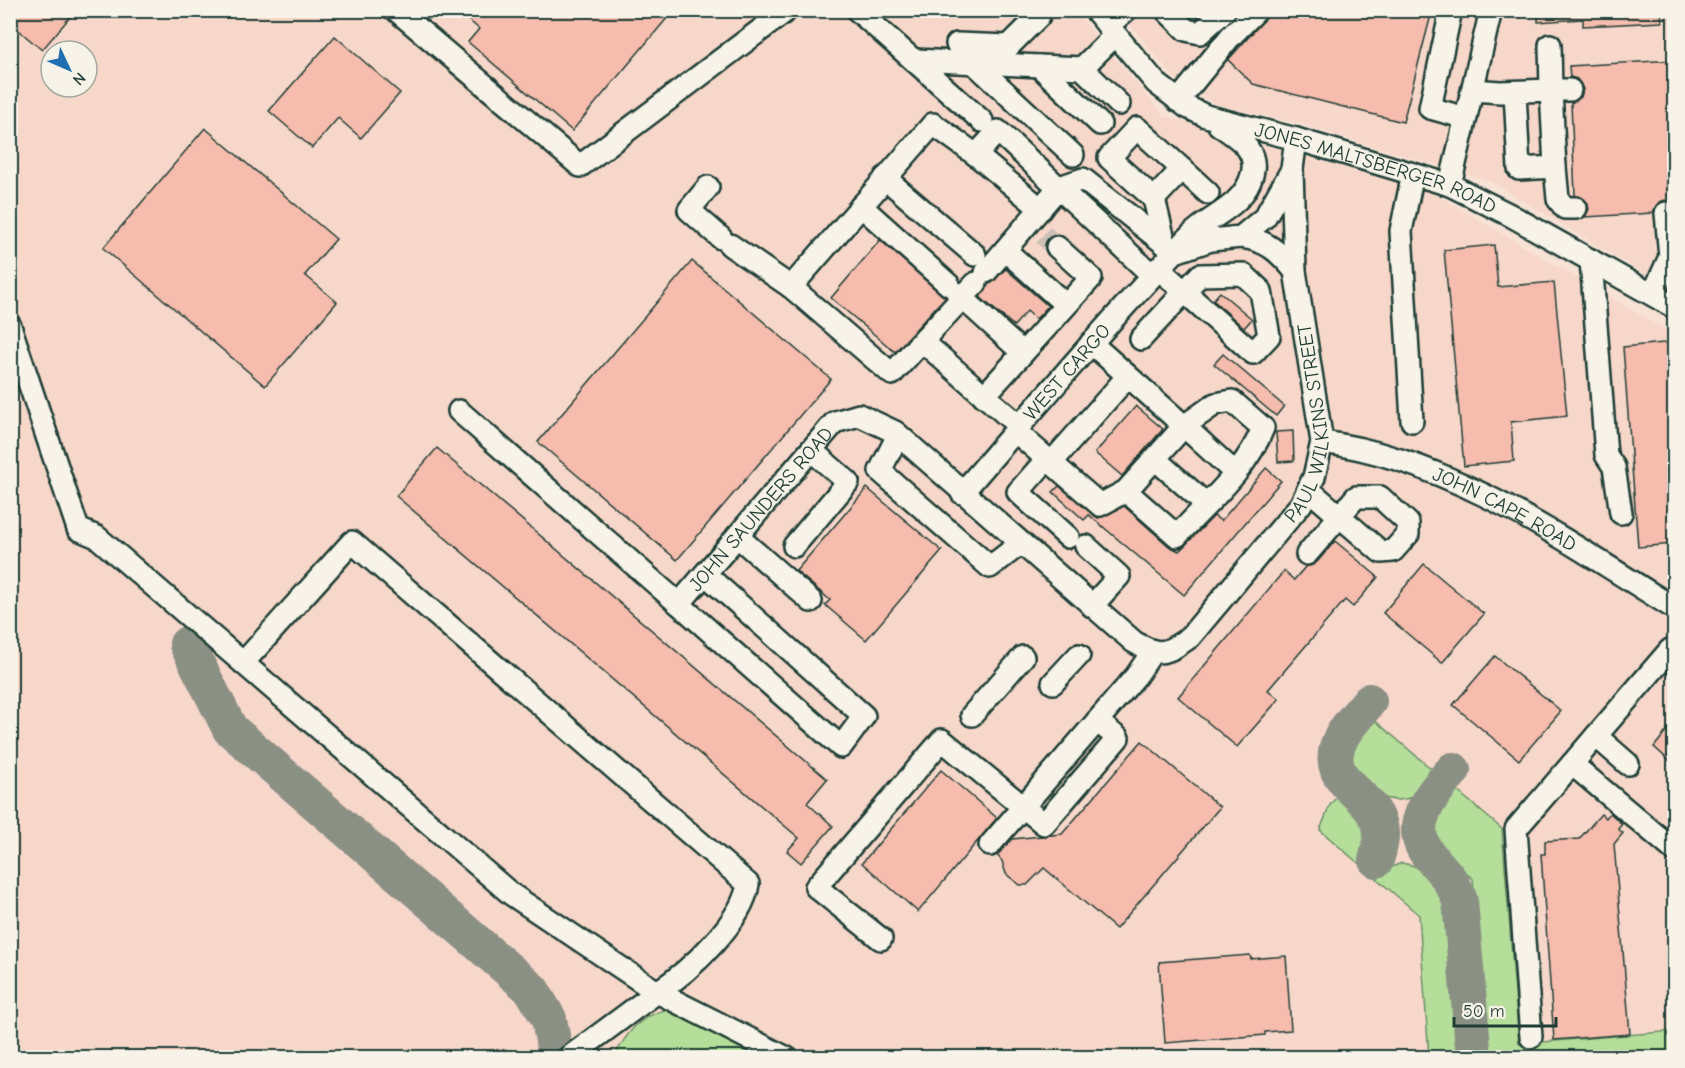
<svg xmlns="http://www.w3.org/2000/svg" width="1685" height="1068" viewBox="0 0 1685 1068" font-family="'Comic Neue',sans-serif">
<rect width="100%" height="100%" fill="#f7e2d6"/>
<filter id="ink" filterUnits="userSpaceOnUse"><feTurbulence type="fractalNoise" baseFrequency=".0167" numOctaves="2"/><feDisplacementMap in="SourceGraphic" scale="12" xChannelSelector="R" yChannelSelector="G"/><feConvolveMatrix kernelMatrix="1 2 1 2 8 2 1 2 1" color-interpolation-filters="sRGB"/></filter>
<g filter="url(#ink)">
<g fill="#f7d7ca" fill-rule="evenodd">
<path d="M10,11H1075L1164,116L1435,194L1674,335V1057H11ZM51,51H87V87H51Z"/>
<polygon points="1118,11 1674,11 1674,292 1492,182 1300,124 1215,104 1173,76"/>
</g>
<g fill="#b5de9a" stroke="#6a8e67" stroke-width="1.5">
<path d="M1372,718L1435,772C1428,781 1421,793 1409,798C1383,808 1340,777 1350,747C1353,735 1364,726 1372,718Z"/>
<path d="M1454,788L1502,829L1519,1044L1674,1031V1052L1612,1058L1486,1056L1473,879C1433,844 1414,835 1454,788Z"/>
<path d="M1338,795C1363,816 1383,831 1358,863L1320,830L1330,805Z"/>
<polygon points="1402,863 1423,868 1441,886 1447,898 1453,929 1464,1057 1429,1057 1419,915 1377,879 1386,869"/>
<path d="M668,1009H675L770,1057L614,1058C626,1033 639,1016 668,1009Z"/>
</g>
<g fill="none" stroke-linecap="round" stroke-linejoin="round">
<g stroke="#8b9085" stroke-width="36">
<polyline points="187,644 230,729 532,990 549,1019 556,1058"/>
<path d="M1369,701C1361,712 1350,722 1343,734C1317,780 1365,788 1378,820C1384,833 1380,847 1376,860"/>
<path d="M1453,770C1431,795 1402,827 1432,859C1445,873 1454,883 1460,901L1474,1058"/>
</g>
</g>
<g fill="#f6bcad" stroke="#1f3d34" stroke-width="1.5">
<polygon points="10,10 76,10 42,50 10,23"/>
<polygon points="457,10 674,10 572,131 468,42 479,29"/>
<polygon points="1273,10 1413,10 1431,15 1403,122 1253,84 1228,60"/>
<polygon points="1538,10 1661,10 1662,22 1583,26 1583,19 1538,22"/>
<polygon points="335,36 400,93 361,138 338,118 312,148 269,111"/>
<polygon points="1674,60 1674,204 1665,200 1659,202 1653,213 1585,217 1589,209 1587,202 1575,195 1571,103 1581,97 1583,89 1577,79 1570,77 1569,66"/>
<polygon points="205,128 336,239 305,275 337,302 265,386 103,248"/>
<polygon points="880,240 945,297 895,352 831,298"/>
<polygon points="1494,245 1498,287 1554,282 1567,416 1511,422 1514,461 1464,466 1444,250"/>
<polygon points="692,261 831,379 677,560 538,442"/>
<polygon points="1006,269 1048,306 1036,319 1027,311 1014,326 980,297 988,284"/>
<polygon points="1220,292 1252,319 1244,328 1213,300"/>
<polygon points="1674,342 1674,544 1638,547 1623,347"/>
<polygon points="1223,354 1284,406 1276,416 1214,364"/>
<polygon points="1136,406 1163,429 1122,476 1095,453"/>
<polygon points="1293,431 1294,461 1278,462 1276,432"/>
<polygon points="437,448 827,779 807,803 833,826 801,863 787,851 799,838 396,496"/>
<polygon points="1266,468 1281,481 1184,595 1089,515 1084,520 1053,492 1059,486 1098,518 1124,506 1169,546 1179,551 1214,516 1221,521"/>
<polygon points="867,488 942,551 866,640 825,605 830,600 796,571"/>
<polygon points="1335,541 1378,577 1353,607 1345,600 1268,690 1279,699 1237,747 1178,697 1284,571 1294,580 1306,566 1317,562"/>
<polygon points="1424,564 1484,614 1442,663 1383,613"/>
<polygon points="1495,656 1561,711 1519,760 1453,705"/>
<polygon points="1674,722 1674,765 1654,747"/>
<polygon points="1142,741 1220,807 1116,929 1044,868 1027,885 1020,885 1006,874 1002,861 997,855 1012,839 1062,834"/>
<polygon points="941,770 997,818 918,912 862,863"/>
<polygon points="1610,813 1622,824 1618,829 1623,833 1614,844 1630,1034 1554,1040 1541,854 1545,854 1545,841 1579,839 1601,814 1606,818"/>
<polygon points="1250,955 1251,959 1286,956 1291,1030 1265,1032 1265,1035 1165,1043 1159,962"/>
</g>
<g fill="none" stroke-linecap="round" stroke-linejoin="round">
<polyline stroke="#ccc1b6" stroke-width="21" stroke-dasharray="21 10" stroke-linecap="butt" points="1043,235 1057,247"/>
<defs>
<g id="minor">
<polyline points="396,10 580,166 787,10"/>
<polyline points="857,10 982,121"/>
<path id="s1" d="M1095,10L1156,83L1187,107L1206,116L1296,139L1450,185L1510,215L1674,307"/>
<polyline points="1166,10 1186,30 1200,33 1225,10"/>
<polyline points="1451,10 1430,108 1466,118"/>
<polyline points="1108,26 1126,10"/>
<polyline points="957,44 1009,46 1039,16 1034,10"/>
<polyline points="1550,45 1551,90 1570,90"/>
<polyline points="915,60 1082,68 1115,35"/>
<polyline points="974,63 1073,155"/>
<polyline points="1039,66 1100,124"/>
<polyline points="1082,68 1119,104"/>
<polyline points="1473,90 1500,92 1551,90 1555,167 1519,169 1515,92"/>
<polyline points="1178,101 1230,37 1257,10"/>
<polygon points="1137,128 1182,169 1154,199 1109,158"/>
<polyline points="976,155 1041,209"/>
<polyline points="1555,167 1558,199 1565,208 1576,208"/>
<polyline points="1182,169 1208,193"/>
<polyline points="885,178 975,255"/>
<polyline points="1450,185 1491,10"/>
<polyline points="708,187 689,210 721,238"/>
<polyline points="1154,199 1165,244"/>
<polyline points="861,206 949,285"/>
<path d="M1241,237C1267,240 1279,252 1295,271"/>
<polyline points="730,245 791,287"/>
<polyline points="1005,250 1066,305"/>
<polyline points="1591,260 1606,455 1614,467 1621,513"/>
<polyline points="986,272 1059,187 1083,179 1175,252 1211,240 1241,237 1265,217 1290,173"/>
<polyline points="976,283 922,341 1019,426"/>
<polyline points="957,293 1023,353"/>
<polyline points="1653,294 1670,257 1666,213"/>
<path d="M10,326L78,529L97,537L511,894L657,992C689,972 743,921 748,884L352,542L243,663"/>
<polyline points="1141,339 1200,275 1243,274 1261,291 1269,336 1253,353 1158,268"/>
<polyline points="922,341 892,374 791,287 933,124 976,155 998,131 1151,274"/>
<polyline points="984,396 1091,278 1057,247"/>
<path id="s2" d="M459,411L679,604L835,422L859,415L895,432L1134,642C1160,657 1166,654 1190,637L1301,504L1314,477L1322,442L1295,271L1292,169L1296,139"/>
<polyline points="1412,421 1401,231 1413,174"/>
<polyline points="1015,431 1100,505 1126,491 1184,426 1091,343"/>
<polyline points="898,435 880,471 990,567 1020,544"/>
<path id="s3" d="M1322,442C1449,458 1568,542 1674,608"/>
<polyline points="1048,458 1018,492 1068,537"/>
<polyline points="1155,459 1206,504"/>
<polyline points="1052,462 1128,376"/>
<path d="M1126,491L1177,536C1207,503 1247,470 1263,428L1232,401L1215,404L1184,426L1234,472"/>
<path id="s4" d="M962,493C1037,406 1111,318 1191,235C1210,216 1239,208 1250,181C1262,152 1240,139 1219,125"/>
<polyline points="737,536 811,601"/>
<polyline points="794,546 848,482 811,450"/>
<polyline points="1086,546 1119,576 1092,606"/>
<polyline points="1307,554 1356,497 1380,497 1408,523 1408,534 1393,551 1381,552 1308,489"/>
<polyline points="679,604 841,747 864,716 705,574"/>
<polyline points="1053,683 1079,655"/>
<polyline points="972,715 1023,657"/>
<polyline points="1596,736 1628,764"/>
<polyline points="1572,764 1674,850"/>
<polyline points="990,845 1136,676 1153,651"/>
<polyline points="881,939 816,887 942,740 1044,824 1118,738 1097,721"/>
<polyline points="1531,1037 1516,829 1670,650"/>
<polyline points="568,1058 657,992 787,1058"/>
</g>
</defs>
<use href="#minor" stroke="#1f3d34" stroke-width="26"/>
<use href="#minor" stroke="#f7f3e8" stroke-width="21"/>
</g>
</g>
<g text-anchor="middle" stroke-width="6" stroke-linejoin="round" paint-order="stroke">
<g font-size="20" fill="#1f3d34" stroke="#f7f3e8">
<text dy="7" stroke="none"><textPath href="#s1" startOffset="333">JONES MALTSBERGER ROAD</textPath></text>
<text dy="7" stroke="none"><textPath href="#s4" startOffset="160">WEST CARGO</textPath></text>
<text dy="7" stroke="none"><textPath href="#s2" startOffset="1233">PAUL WILKINS STREET</textPath></text>
<text dy="7" stroke="none"><textPath href="#s2" startOffset="418">JOHN SAUNDERS ROAD</textPath></text>
<text dy="7" stroke="none"><textPath href="#s3" startOffset="196">JOHN CAPE ROAD</textPath></text>
</g>
</g>
<rect width="1685" height="1068" fill="none" stroke="#f7f3e8" stroke-width="36"/>
<rect x="18" y="18" width="1649" height="1032" fill="none" stroke="#1f3d34" stroke-width="2" filter="url(#ink)"/>
<g transform="translate(69 69) rotate(134)"><circle r="28" fill="#f7f3e8" stroke="#a1aaa0" stroke-width="1.5"/>
<path d="M0-4.5L10 22L0 15L-10 22Z" fill="#1f6fb2"/>
<text y="-9" font-size="16" font-weight="bold" text-anchor="middle" fill="#1f3d34">N</text>
</g>
<path d="M1454 1017v9h102v-9" fill="none" stroke="#1f3d34" stroke-width="3"/>
<text x="1463" y="1017" font-size="18" fill="#1f3d34" stroke="#f7f3e8" stroke-width="4.5" paint-order="stroke">50 m</text>
</svg>
